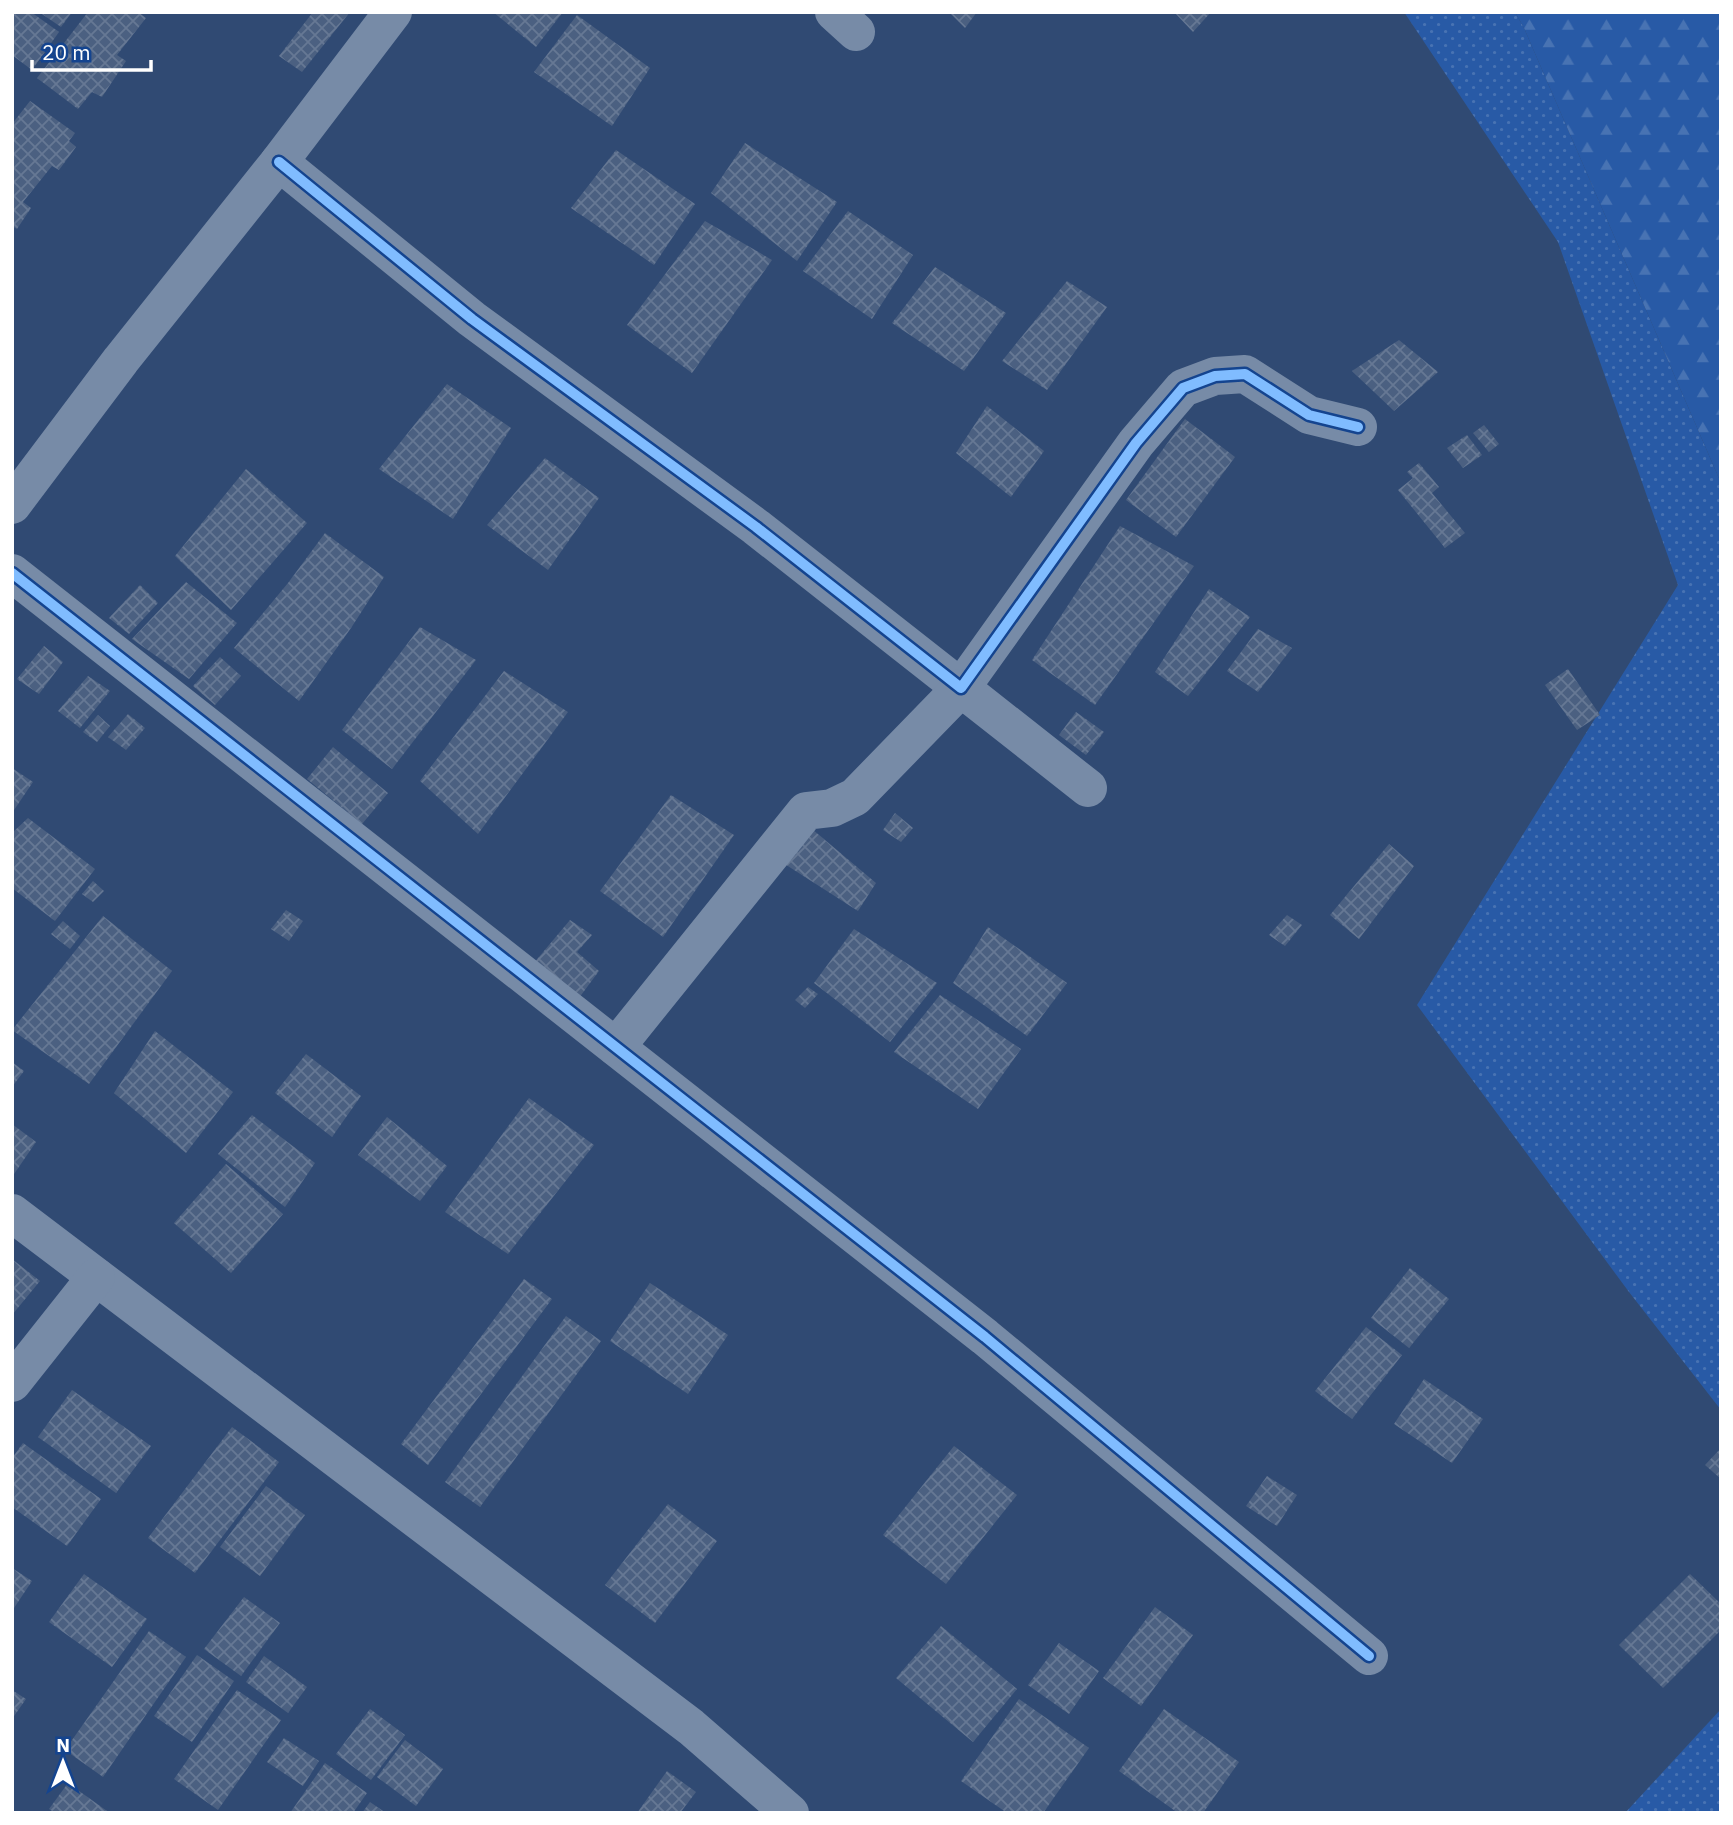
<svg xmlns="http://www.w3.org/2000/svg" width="1733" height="1825" viewBox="0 0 1733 1825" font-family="'IBM Plex Sans',sans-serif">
<defs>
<pattern id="grass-dots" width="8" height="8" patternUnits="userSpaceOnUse" patternTransform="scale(1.75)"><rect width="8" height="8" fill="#285aa6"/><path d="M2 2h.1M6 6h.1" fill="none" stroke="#4873b3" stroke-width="1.8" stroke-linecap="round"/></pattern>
<pattern id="forest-firs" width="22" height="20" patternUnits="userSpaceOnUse" patternTransform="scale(1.75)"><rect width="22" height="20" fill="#285aa6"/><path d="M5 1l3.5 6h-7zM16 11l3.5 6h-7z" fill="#4873b3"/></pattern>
<pattern id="building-cross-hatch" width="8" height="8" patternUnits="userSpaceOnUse" patternTransform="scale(1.75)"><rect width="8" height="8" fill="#4b6081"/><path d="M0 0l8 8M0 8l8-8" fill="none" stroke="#667894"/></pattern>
</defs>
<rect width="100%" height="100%" fill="#304a73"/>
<g fill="url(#grass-dots)">
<polygon points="1404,12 1515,12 1524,28 1721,483 1721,1410 1629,1292 1417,1005 1678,585 1558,242"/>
<polygon points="1721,1709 1721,1813 1625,1813"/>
</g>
<polygon fill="url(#forest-firs)" points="1515,12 1721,12 1721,483 1524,28"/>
<g fill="url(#building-cross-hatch)">
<polygon points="12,12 31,12 59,32 32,70 12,55"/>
<polygon points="39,12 72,12 61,27"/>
<polygon points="88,12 138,12 146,18 117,55 126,61 102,97 92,92 78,109 37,78"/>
<polygon points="313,12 350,12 302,72 279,56"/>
<polygon points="493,12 563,12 536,47"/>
<polygon points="949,12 977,12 965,28"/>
<polygon points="1174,12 1211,12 1193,32"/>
<polygon points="577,15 650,68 612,126 534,72"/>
<polygon points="30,101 75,133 69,141 76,147 59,170 52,166 23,202 31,208 17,229 12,226 12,124"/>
<polygon points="745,143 837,202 797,261 711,193"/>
<polygon points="616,150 695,204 654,265 571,208"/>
<polygon points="848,211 913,255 872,319 803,271"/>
<polygon points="705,221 772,260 692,373 627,325"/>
<polygon points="935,267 1006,313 964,371 892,323"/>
<polygon points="1067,281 1107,307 1047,390 1002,361"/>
<polygon points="1399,340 1438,372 1394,411 1352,371"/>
<polygon points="447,384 511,428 453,519 379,469"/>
<polygon points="987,406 1044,451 1011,497 956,453"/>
<polygon points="1185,419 1235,457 1176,537 1126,500"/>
<polygon points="1484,425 1499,444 1489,452 1473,433"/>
<polygon points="1467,435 1482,455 1463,468 1447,448"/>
<polygon points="545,458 599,498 548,570 487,525"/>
<polygon points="1419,463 1439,487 1432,493 1465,533 1445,548 1398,490 1413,478 1407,472"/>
<polygon points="246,469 307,523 231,610 175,556"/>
<polygon points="1120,526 1194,566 1095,705 1032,660"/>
<polygon points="325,533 384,577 351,628 299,701 234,648 288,583"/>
<polygon points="186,582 237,623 189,679 132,639"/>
<polygon points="140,585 158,603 129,634 109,618"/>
<polygon points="1209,589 1250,617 1188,696 1155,672"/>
<polygon points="420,627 476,660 392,769 342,730"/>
<polygon points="1258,629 1292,648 1258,692 1227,671"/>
<polygon points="44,646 63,662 39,694 17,679"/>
<polygon points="220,657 241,676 215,705 193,686"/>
<polygon points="1568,669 1600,715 1577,730 1545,685"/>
<polygon points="504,671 568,712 478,834 420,781"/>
<polygon points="88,676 110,691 80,728 58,711"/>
<polygon points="1076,712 1104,732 1086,755 1059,735"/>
<polygon points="128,714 145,728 126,750 108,737"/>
<polygon points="98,715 110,726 97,742 83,732"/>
<polygon points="333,747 388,793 362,824 307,779"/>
<polygon points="12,768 33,782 12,813"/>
<polygon points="671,795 734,835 663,937 600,891"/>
<polygon points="895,813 913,828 901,842 883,830"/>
<polygon points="28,818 95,869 55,921 12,888 12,833"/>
<polygon points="806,824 876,883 858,911 780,861"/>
<polygon points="1389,844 1414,866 1359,939 1330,915"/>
<polygon points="93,881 104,891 93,902 82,894"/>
<polygon points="286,910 303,921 289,941 271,929"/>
<polygon points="1287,915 1302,925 1285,946 1269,935"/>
<polygon points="103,916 172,971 89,1084 12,1030"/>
<polygon points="570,920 592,935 577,952 599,971 576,1002 533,964"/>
<polygon points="63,921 80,936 70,949 51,934"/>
<polygon points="988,927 1067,983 1027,1036 953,983"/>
<polygon points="854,929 937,983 890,1042 814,983"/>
<polygon points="808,987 818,994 805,1008 795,1000"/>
<polygon points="940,995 1021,1049 978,1109 894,1052"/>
<polygon points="155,1031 233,1092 186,1153 114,1093"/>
<polygon points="306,1054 361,1096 332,1137 275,1093"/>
<polygon points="12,1062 24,1071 12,1087"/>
<polygon points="529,1098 594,1145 508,1254 445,1212"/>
<polygon points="252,1115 315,1163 285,1207 218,1154"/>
<polygon points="387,1117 447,1166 420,1201 358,1155"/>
<polygon points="12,1124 36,1142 12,1177"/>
<polygon points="226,1164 283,1214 231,1273 174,1223"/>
<polygon points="12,1259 40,1281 12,1315"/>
<polygon points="1410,1268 1449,1299 1409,1348 1371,1318"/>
<polygon points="524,1279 552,1299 428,1465 401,1444"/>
<polygon points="650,1283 728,1335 688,1394 610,1341"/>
<polygon points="566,1316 601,1341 480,1507 445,1482"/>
<polygon points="1366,1327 1402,1355 1352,1419 1315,1391"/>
<polygon points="1424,1379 1483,1419 1452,1463 1394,1424"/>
<polygon points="72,1390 151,1446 116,1493 38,1437"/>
<polygon points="232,1427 279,1462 195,1573 148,1538"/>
<polygon points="23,1443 101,1499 67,1546 12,1507 12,1458"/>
<polygon points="954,1446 1017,1495 946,1584 883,1535"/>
<polygon points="1721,1448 1721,1479 1705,1465"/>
<polygon points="1267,1476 1297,1495 1277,1526 1246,1506"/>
<polygon points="266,1486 305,1515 260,1576 220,1547"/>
<polygon points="668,1504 717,1541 655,1623 605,1585"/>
<polygon points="12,1568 32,1581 12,1611"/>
<polygon points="84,1574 147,1619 112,1667 49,1622"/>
<polygon points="1690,1574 1721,1604 1721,1630 1663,1688 1619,1645"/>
<polygon points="244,1597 280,1623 241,1676 204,1649"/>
<polygon points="1155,1607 1193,1635 1141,1706 1103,1678"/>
<polygon points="941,1626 1017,1689 973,1742 896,1678"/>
<polygon points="149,1631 186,1657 103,1777 65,1750"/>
<polygon points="1059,1643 1099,1671 1069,1714 1028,1685"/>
<polygon points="197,1655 234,1681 192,1742 154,1716"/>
<polygon points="264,1656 307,1687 288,1713 246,1682"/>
<polygon points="12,1690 26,1699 12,1719"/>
<polygon points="237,1690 281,1720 218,1810 174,1779"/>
<polygon points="1019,1699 1089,1748 1043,1813 1007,1813 961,1781"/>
<polygon points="370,1709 405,1735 371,1780 336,1754"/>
<polygon points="1164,1709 1239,1762 1203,1813 1178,1813 1119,1771"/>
<polygon points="284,1738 319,1761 303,1786 267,1762"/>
<polygon points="405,1740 443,1769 416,1806 377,1777"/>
<polygon points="325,1763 367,1793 353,1813 290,1813"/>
<polygon points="667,1771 696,1792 680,1813 637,1813"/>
<polygon points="68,1783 107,1811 106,1813 55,1813 49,1809"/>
<polygon points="370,1802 386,1813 362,1813"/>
</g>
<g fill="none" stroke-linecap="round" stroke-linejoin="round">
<g stroke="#778ba7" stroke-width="38">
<polyline points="834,12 856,32"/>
<polyline points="279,162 472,319 756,527 961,688 1136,443 1183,388 1215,376 1245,374 1309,415 1358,427"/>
<polyline points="12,505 121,360 279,162 393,12"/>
<polyline points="12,573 985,1337 1369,1656"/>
<polyline points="616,1047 806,811 832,808 855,797 961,688 1088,788"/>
<polyline points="12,1213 691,1727 790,1813"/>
<polyline points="12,1383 96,1277"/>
</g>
<defs>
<g id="cycleway">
<polyline points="279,162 472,319 756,527 961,688 1136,443 1183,388 1215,376 1245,374 1309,415 1358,427"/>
<polyline points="12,573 985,1337 1369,1656"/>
</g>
</defs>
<use href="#cycleway" stroke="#14448f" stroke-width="15"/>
<use href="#cycleway" stroke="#80bcff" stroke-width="10"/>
</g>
<rect width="1733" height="1825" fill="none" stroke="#ffffff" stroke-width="28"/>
<g transform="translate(63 1762)" stroke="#14448f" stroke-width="5" paint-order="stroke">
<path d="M0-5L12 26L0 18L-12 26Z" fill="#ffffff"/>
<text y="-10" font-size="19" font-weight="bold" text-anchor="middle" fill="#ffffff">N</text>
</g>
<path d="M32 60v10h119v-10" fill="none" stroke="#ffffff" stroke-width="3.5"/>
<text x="42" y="60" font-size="21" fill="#ffffff" stroke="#14448f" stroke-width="5" paint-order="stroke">20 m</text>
</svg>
